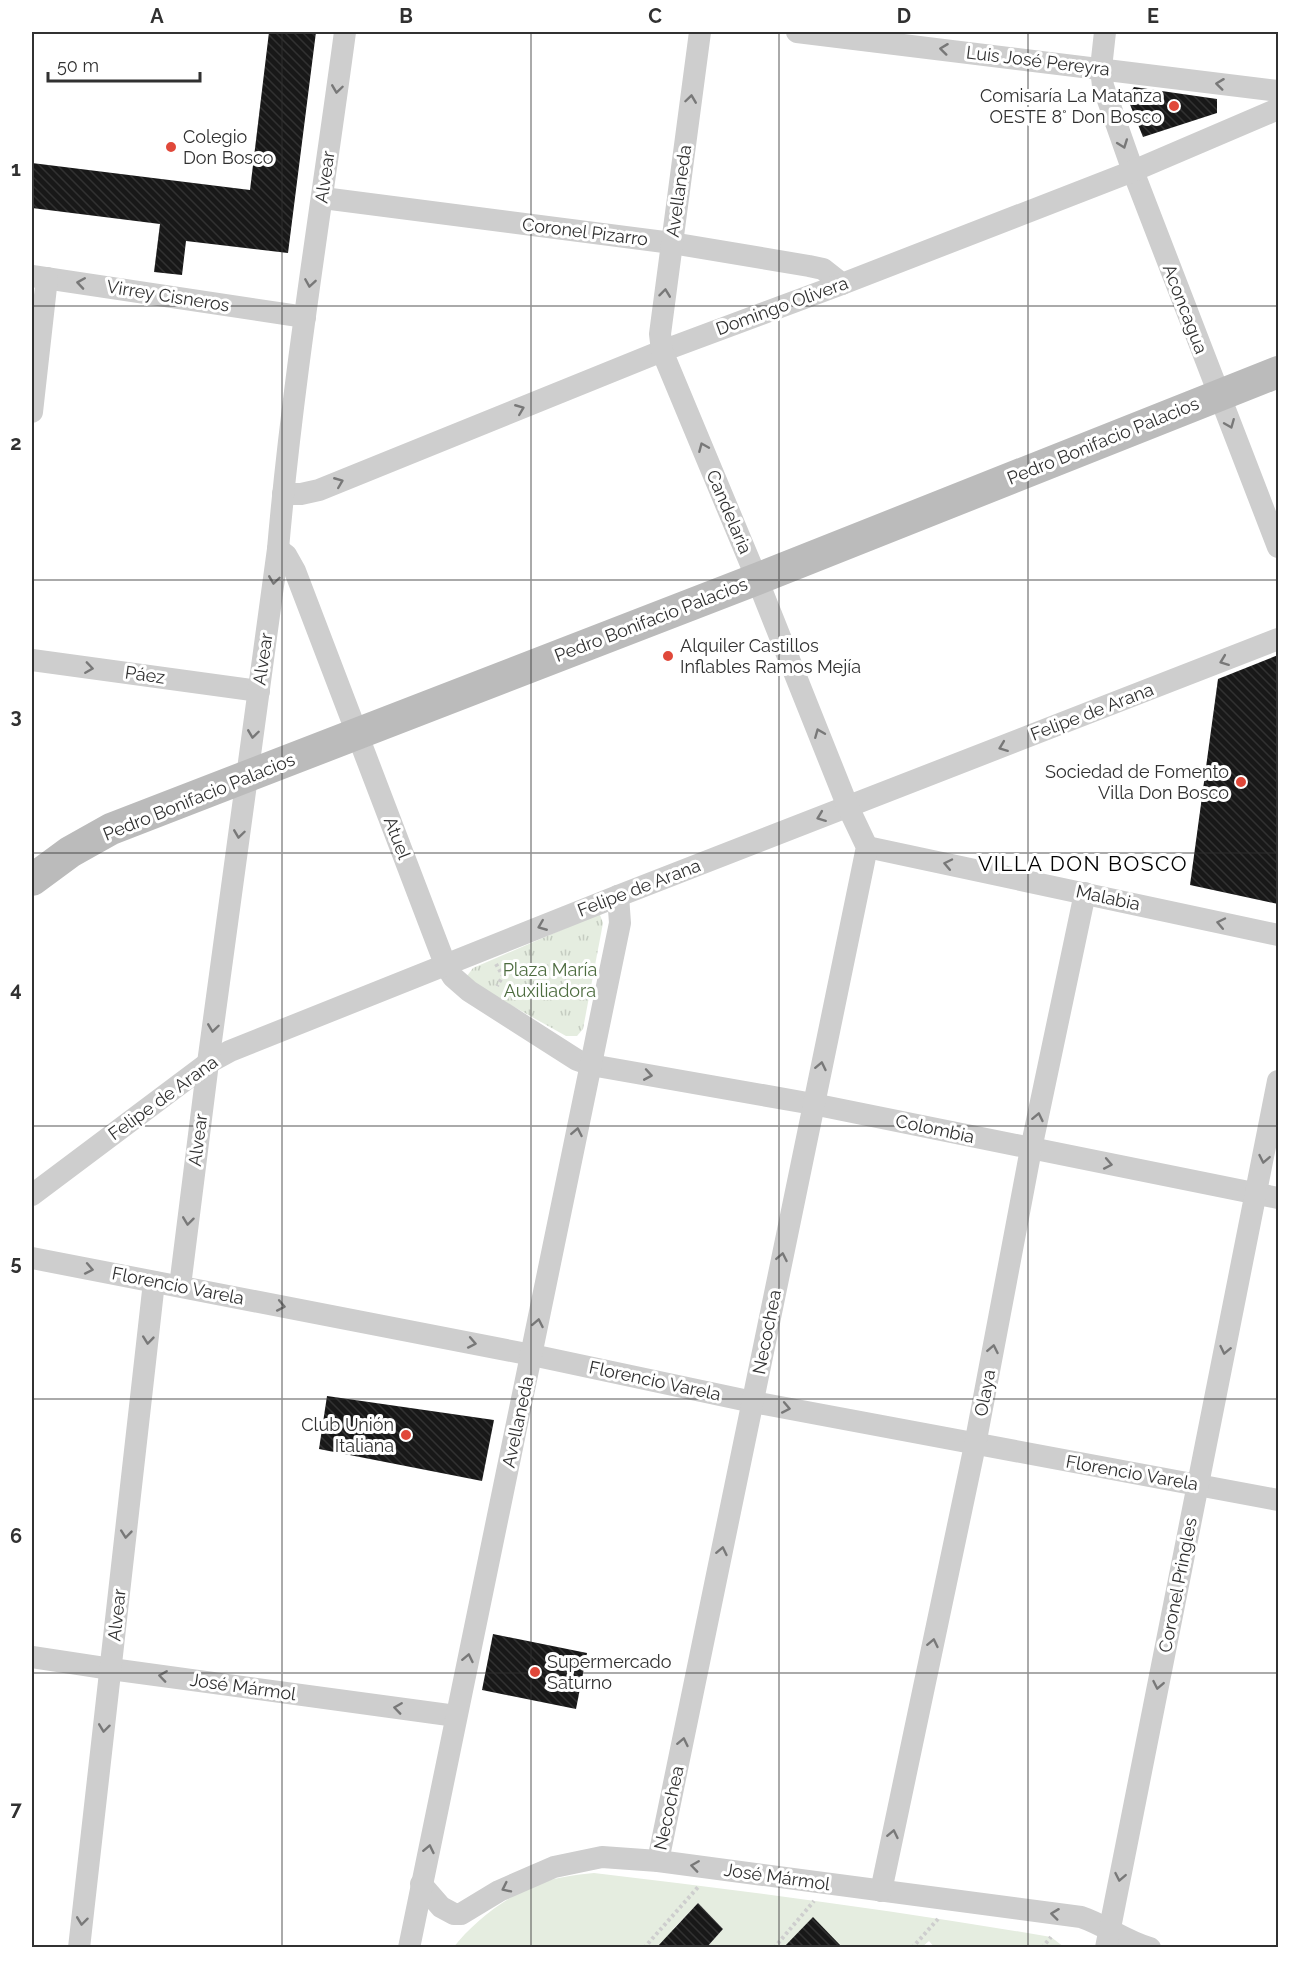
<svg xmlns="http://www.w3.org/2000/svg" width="1310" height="1979" viewBox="0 0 1310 1979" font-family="Raleway,sans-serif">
<defs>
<pattern id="park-tufts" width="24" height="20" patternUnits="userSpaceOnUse" patternTransform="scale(1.5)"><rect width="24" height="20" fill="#e5ede0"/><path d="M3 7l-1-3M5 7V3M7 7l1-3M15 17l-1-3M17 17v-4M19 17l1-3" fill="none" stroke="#c5ccc1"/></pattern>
<pattern id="building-back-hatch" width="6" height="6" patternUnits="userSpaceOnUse" patternTransform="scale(1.5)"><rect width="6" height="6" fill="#181818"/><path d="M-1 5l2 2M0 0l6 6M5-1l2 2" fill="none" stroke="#313131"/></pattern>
</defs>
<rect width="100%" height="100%" fill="#fff"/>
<path fill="#e5ede0" d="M594,1873C747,1891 899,1911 1051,1937L1064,1947L935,1948L929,1941L922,1947H835L838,1944H788L792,1947H707L723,1929L698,1903L673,1929L682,1939L671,1947L665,1940L657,1948H453C474,1921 506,1896 539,1884C556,1877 575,1875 594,1873Z"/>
<polygon fill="url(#park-tufts)" points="596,915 600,915 603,923 583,1029 577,1036 566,1036 473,984 467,976 473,968"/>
<g fill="url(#building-back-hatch)">
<polygon points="269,32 316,32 288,253 186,241 182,275 154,272 160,224 32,208 32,163 250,190"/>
<polygon points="1134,87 1217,99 1217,113 1143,137 1127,97"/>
<polygon points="1278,655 1278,904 1190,885 1218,679"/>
<polygon points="327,1396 494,1420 482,1481 319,1449"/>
<polygon points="493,1634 587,1653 576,1709 482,1690"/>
<polygon points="698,1903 723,1929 707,1947 657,1947"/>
<polygon points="813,1917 842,1947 784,1947"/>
</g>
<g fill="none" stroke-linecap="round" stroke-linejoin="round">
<g stroke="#cecece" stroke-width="4" stroke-dasharray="3 3" stroke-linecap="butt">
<polyline points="496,964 503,976 497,986"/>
<polyline points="644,1948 699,1886"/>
<polyline points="774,1948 814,1901"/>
<polyline points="912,1948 938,1919"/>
<polyline points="1042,1948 1051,1937"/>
</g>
<g stroke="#cecece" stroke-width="22">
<polyline points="797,32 1278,91"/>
<polyline points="1105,32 1101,68 1103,86 1133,171 1278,547"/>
<polyline points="323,198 672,243 809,266 823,269 842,284"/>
<polyline points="32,276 305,317"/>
<polyline points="32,412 47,278"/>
<polyline points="283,494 301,494 319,490 662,351 842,284 1133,171 1278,109"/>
<polyline points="278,549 286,555 295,571 445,964 453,977 469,991 577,1060 591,1065 813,1104 1278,1198"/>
<polyline points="32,660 259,691"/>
<polyline points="867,847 1278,935"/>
<polyline points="32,1195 208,1063 230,1051 618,896 1278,639"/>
<polyline points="32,1258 532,1355 753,1402 1278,1500"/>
<path d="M180,1286L208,1063L278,549C293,376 322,204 345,32"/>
<polyline points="32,1657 111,1669 456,1716"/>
<polyline points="658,1861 867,847 848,807 757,579 662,351 660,334 700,32"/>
<path d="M421,1884L441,1907L454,1914H461L499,1891L554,1867L602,1857L658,1861L1081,1917C1105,1925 1125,1941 1150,1948"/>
<polyline points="881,1891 975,1445 1031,1149 1085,893"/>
<polyline points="79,1948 154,1282"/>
<polyline points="409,1948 620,923 618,896"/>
<polyline points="1106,1948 1278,1081"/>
</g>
<polyline stroke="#bbb" stroke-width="32" points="32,880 70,852 111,829 757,579 1278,372"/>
</g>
<defs><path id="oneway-chevron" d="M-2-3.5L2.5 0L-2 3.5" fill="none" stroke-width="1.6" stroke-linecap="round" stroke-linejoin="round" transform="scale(1.5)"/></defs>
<g stroke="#787878">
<use href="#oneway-chevron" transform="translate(944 49) rotate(-173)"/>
<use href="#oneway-chevron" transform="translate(1220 84) rotate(-173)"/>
<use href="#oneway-chevron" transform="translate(337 89) rotate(98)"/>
<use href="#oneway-chevron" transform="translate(691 99) rotate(-82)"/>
<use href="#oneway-chevron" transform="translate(1123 144) rotate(70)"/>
<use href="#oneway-chevron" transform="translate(81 283) rotate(-171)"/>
<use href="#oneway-chevron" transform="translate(310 283) rotate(99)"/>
<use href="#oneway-chevron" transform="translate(665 293) rotate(-83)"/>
<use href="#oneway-chevron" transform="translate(520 409) rotate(-22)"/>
<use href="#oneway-chevron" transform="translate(1230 424) rotate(68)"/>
<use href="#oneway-chevron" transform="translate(703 447) rotate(-113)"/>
<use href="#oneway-chevron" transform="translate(339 482) rotate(-22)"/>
<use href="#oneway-chevron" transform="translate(274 580) rotate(98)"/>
<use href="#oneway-chevron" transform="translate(1224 661) rotate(159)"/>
<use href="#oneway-chevron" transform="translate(89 668) rotate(8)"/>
<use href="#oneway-chevron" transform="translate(819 733) rotate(-112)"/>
<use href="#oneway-chevron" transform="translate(253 734) rotate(98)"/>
<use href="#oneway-chevron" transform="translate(1003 747) rotate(159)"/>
<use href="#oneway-chevron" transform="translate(821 817) rotate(159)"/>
<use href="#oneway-chevron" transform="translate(239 834) rotate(98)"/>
<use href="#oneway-chevron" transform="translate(948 864) rotate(-168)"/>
<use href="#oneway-chevron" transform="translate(1221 923) rotate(-168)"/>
<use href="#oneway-chevron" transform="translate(542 926) rotate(158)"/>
<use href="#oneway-chevron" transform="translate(213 1028) rotate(98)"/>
<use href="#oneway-chevron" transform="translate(821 1066) rotate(-78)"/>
<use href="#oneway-chevron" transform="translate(648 1075) rotate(10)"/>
<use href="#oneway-chevron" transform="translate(1038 1117) rotate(-78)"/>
<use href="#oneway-chevron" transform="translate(577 1132) rotate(-79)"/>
<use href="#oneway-chevron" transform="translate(1264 1159) rotate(101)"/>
<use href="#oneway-chevron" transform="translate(1108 1164) rotate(11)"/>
<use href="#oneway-chevron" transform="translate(188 1221) rotate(97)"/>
<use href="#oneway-chevron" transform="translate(782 1257) rotate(-79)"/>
<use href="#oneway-chevron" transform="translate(89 1269) rotate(11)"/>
<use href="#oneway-chevron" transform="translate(281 1306) rotate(11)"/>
<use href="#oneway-chevron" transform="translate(538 1323) rotate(-79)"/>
<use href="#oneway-chevron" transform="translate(148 1340) rotate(96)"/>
<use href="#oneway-chevron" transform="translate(472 1343) rotate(11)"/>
<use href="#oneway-chevron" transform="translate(993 1349) rotate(-79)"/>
<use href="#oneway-chevron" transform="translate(1225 1350) rotate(102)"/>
<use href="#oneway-chevron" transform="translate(786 1408) rotate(11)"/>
<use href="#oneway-chevron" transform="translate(126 1534) rotate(96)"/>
<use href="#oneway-chevron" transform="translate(722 1551) rotate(-78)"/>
<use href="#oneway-chevron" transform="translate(933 1643) rotate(-78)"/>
<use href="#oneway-chevron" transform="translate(468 1658) rotate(-78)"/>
<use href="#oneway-chevron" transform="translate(163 1676) rotate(-172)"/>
<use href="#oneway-chevron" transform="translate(1158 1685) rotate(101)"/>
<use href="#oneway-chevron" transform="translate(398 1708) rotate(-172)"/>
<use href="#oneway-chevron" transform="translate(104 1728) rotate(97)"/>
<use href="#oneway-chevron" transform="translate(683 1742) rotate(-78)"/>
<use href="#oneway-chevron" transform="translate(893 1834) rotate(-78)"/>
<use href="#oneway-chevron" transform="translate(429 1849) rotate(-78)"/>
<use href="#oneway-chevron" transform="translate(695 1866) rotate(-172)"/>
<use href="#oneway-chevron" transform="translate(1120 1877) rotate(101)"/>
<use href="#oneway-chevron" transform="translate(506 1888) rotate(154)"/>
<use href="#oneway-chevron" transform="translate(1055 1914) rotate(-173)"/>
<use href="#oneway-chevron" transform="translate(82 1921) rotate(97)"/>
</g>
<path fill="none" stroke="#313131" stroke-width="1.5" stroke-opacity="0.55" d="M282,32V1948M531,32V1948M779,32V1948M1028,32V1948M32,306H1278M32,580H1278M32,853H1278M32,1126H1278M32,1399H1278M32,1673H1278"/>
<g fill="#e0483a" stroke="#fff" stroke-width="2">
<circle cx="1174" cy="106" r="6"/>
<circle cx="171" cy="147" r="6"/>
<circle cx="668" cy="656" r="6"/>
<circle cx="1241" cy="782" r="6"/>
<circle cx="406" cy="1435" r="6"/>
<circle cx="535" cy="1672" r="6"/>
</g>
<g text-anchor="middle" stroke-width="6" stroke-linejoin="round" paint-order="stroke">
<g font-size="18" fill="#313131" stroke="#fff">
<text transform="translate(1038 61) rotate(7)" y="6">Luis José Pereyra</text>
<text transform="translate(325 177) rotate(-82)" y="6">Alvear</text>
<text transform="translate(679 191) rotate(-82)" y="6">Avellaneda</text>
<text transform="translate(585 232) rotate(7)" y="6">Coronel Pizarro</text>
<text transform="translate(168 296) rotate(9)" y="6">Virrey Cisneros</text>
<text transform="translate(782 306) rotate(-20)" y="6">Domingo Olivera</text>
<text transform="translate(1185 309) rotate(69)" y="6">Aconcagua</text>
<text transform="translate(1103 441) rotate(-22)" y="6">Pedro Bonifacio Palacios</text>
<text transform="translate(729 512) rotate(67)" y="6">Candelaria</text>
<text transform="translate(651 620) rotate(-21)" y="6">Pedro Bonifacio Palacios</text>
<text transform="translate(263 659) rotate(-82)" y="6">Alvear</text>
<text transform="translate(145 675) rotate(8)" y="6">Páez</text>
<text transform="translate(1092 712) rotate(-21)" y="6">Felipe de Arana</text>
<text transform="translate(199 797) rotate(-22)" y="6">Pedro Bonifacio Palacios</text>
<text transform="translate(397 838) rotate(69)" y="6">Atuel</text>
<text transform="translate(639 888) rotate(-21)" y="6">Felipe de Arana</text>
<text transform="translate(1108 898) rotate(12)" y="6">Malabia</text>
<text transform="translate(163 1098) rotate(-36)" y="6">Felipe de Arana</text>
<text transform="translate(935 1129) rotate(12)" y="6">Colombia</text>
<text transform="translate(198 1140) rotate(-83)" y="6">Alvear</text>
<text transform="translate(178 1286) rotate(11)" y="6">Florencio Varela</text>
<text transform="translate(767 1332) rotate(-79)" y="6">Necochea</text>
<text transform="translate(655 1381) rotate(12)" y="6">Florencio Varela</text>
<text transform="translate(985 1393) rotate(-79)" y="6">Olaya</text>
<text transform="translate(518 1422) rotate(-78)" y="6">Avellaneda</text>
<text transform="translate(1132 1473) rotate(10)" y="6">Florencio Varela</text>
<text transform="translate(1178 1585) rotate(-79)" y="6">Coronel Pringles</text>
<text transform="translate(117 1615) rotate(-84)" y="6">Alvear</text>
<text transform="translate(243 1687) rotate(8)" y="6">José Mármol</text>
<text transform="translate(669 1808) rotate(-78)" y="6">Necochea</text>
<text transform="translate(777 1877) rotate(8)" y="6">José Mármol</text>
</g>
<g font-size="18" fill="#313131" stroke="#fff" text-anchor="end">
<text x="1162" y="102">Comisaría La Matanza<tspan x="1162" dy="21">OESTE 8° Don Bosco</tspan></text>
<text x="183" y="143" text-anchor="start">Colegio<tspan x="183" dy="21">Don Bosco</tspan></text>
<text x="680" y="652" text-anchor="start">Alquiler Castillos<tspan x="680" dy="21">Inflables Ramos Mejía</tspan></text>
<text x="1229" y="778">Sociedad de Fomento<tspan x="1229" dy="21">Villa Don Bosco</tspan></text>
<text x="394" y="1431">Club Unión<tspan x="394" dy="21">Italiana</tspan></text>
<text x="547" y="1668" text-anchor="start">Supermercado<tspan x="547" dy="21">Saturno</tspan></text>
</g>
<g font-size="18" fill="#4d6c3f" stroke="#fff">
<text x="550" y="976">Plaza María<tspan x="550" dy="21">Auxiliadora</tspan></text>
</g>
<g font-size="21" letter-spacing="1.5" fill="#000" stroke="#fff">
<text x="1083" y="871">VILLA DON BOSCO</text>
</g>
</g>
<rect width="1310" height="1979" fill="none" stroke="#ffffff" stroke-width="66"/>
<path d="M48 72v9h152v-9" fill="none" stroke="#313131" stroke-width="3"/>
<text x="57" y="72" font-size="18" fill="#313131" stroke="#ffffff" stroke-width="4.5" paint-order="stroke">50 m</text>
<rect x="33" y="33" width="1244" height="1913" fill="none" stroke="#313131" stroke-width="2"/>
<g font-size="20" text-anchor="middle" font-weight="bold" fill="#313131">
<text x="157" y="23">A</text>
<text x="406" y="23">B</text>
<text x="655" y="23">C</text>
<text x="904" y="23">D</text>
<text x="1153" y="23">E</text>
<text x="16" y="176">1</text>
<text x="16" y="450">2</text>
<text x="16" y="723">3</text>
<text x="16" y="996">4</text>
<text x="16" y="1270">5</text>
<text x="16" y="1543">6</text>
<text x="16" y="1816">7</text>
</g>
</svg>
